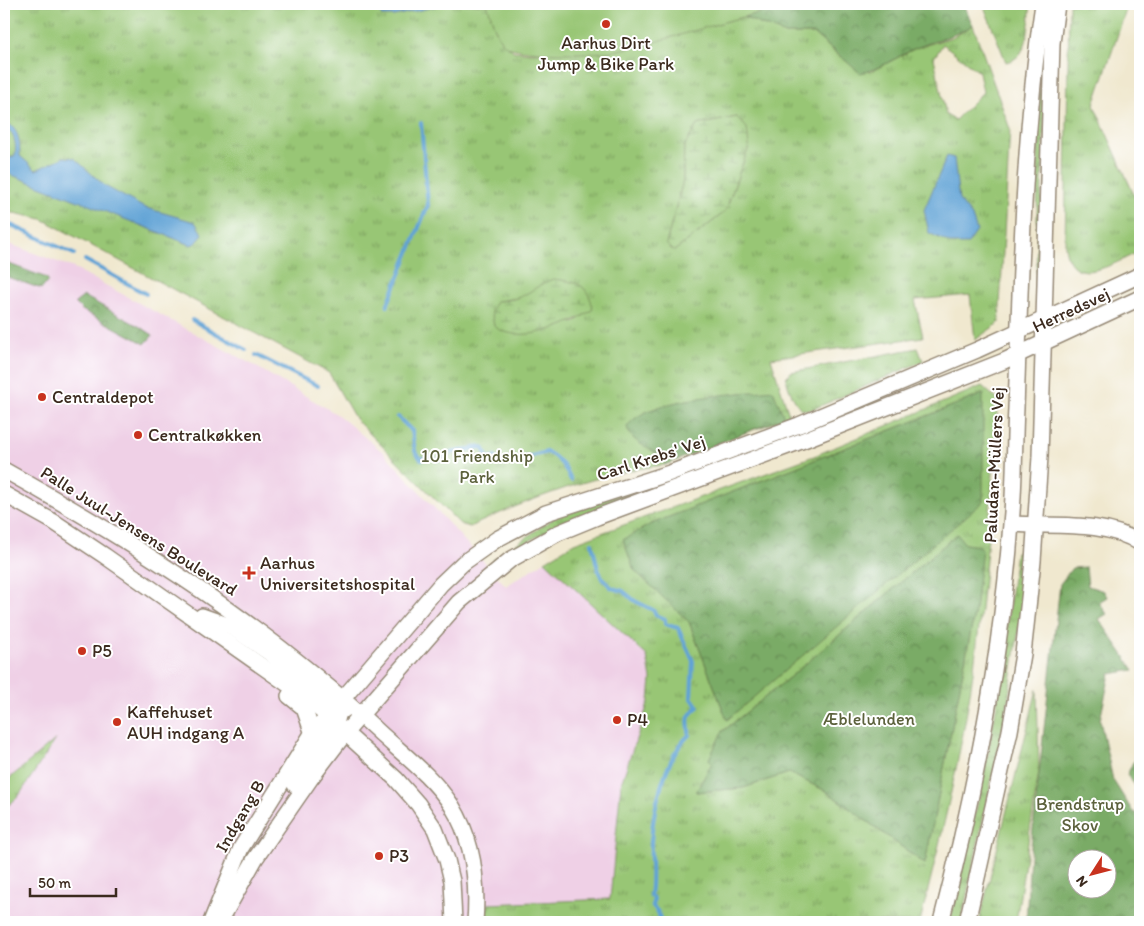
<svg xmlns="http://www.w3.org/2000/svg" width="1144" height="926" viewBox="0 0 1144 926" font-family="Itim,sans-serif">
<defs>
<pattern id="grass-tufts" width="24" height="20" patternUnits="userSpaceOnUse" patternTransform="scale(1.25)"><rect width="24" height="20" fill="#98c675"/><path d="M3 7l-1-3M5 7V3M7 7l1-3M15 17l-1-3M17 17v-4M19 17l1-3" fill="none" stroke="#7da15f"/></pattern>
<pattern id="forest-crowns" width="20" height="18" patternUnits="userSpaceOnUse" patternTransform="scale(1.25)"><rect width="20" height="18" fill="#7aab66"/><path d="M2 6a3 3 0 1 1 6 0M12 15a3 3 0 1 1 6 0" fill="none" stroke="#658b53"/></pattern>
<pattern id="wetland-marsh" width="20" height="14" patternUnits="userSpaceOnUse" patternTransform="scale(1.25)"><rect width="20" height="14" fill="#98c675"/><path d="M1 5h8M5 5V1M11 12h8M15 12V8" fill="none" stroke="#7da15f"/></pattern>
</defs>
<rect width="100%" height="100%" fill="#fff"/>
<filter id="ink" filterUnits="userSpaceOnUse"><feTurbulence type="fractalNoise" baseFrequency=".02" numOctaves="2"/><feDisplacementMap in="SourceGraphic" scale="10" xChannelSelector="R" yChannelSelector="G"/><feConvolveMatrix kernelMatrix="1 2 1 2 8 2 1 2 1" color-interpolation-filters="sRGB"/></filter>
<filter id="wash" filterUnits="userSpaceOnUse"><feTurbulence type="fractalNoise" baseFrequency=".0096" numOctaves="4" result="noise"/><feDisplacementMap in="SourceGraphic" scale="20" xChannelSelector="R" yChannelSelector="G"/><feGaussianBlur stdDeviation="1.12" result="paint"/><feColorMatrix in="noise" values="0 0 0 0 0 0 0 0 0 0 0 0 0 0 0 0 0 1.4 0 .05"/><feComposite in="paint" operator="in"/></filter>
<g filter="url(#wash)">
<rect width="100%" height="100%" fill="#f0e8cf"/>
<polygon fill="#efd0e6" points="4,242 74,268 253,365 338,415 384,453 506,586 545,561 647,656 651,679 649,701 621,784 610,899 487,904 486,922 4,922"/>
<g fill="url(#grass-tufts)" stroke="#6a784a" fill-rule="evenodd">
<path d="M4,4H487L496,30L513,51L531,53L612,51L743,17L785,34H814L839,56L870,72L916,48L953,37L973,25L1010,129L999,323L975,340L970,295L915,300L923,337L771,358L790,418L664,458L665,465C605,471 525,500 470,527L460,524L356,420L329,373L42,219L4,211ZM943,44L979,72L983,92L955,120L946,115L934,58ZM737,117L749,146L725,212L674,251L666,244L683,181L684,147L697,125ZM544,283L593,309L573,323L497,301L524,297Z"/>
<path d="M983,4H1031C1028,23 1031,58 1006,62Z"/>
<path d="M1069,4H1128L1094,105L1140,208V251C1117,262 1070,292 1065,246Z"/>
<polygon points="1048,19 1038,291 1036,291 1039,99"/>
<path d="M918,348L923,361L811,410L801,409C793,400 788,389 786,377L791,372Z"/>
<path d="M982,386L998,400C992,489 986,579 974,667C962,753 941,838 920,922H486L487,904L610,899L621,784L649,701L651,679L647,656L545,561L574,543L814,456ZM983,394L727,720L689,622L623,540L651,524ZM956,535L965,544L979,546L981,552L975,610L925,864L826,791L789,773L743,788L696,792L712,763L722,732L795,673Z"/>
<polygon points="825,421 809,431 747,456 572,519 534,538 495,561 493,560 560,514"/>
<polygon points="1016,552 1027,552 1022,608 1007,708 961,922 950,922 984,776 998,698"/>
<polygon points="1037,689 1039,771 1016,922 979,922"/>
<polygon points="56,739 18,797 4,809 4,783"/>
</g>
<g fill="url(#forest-crowns)" stroke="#5a6a42" fill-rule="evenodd">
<path d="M792,4H963L973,25C955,36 936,40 916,48C897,56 880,70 860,73L814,34H785L743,17Z"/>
<polygon points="4,262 47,278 48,281 42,289 4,276"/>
<polygon points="84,296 144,329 153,335 145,344 82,310 75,303"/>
<path d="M773,390L784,417L665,465V460C654,449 631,444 627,427C645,397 739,394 773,390Z"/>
<polygon points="983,394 983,502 727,720 689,622 634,570 623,540 651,524"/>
<polygon points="957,534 965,544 980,546 982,549 975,610 925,864 826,791 789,773 743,788 696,792 712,763 709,759 722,732 795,673"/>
<path d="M1086,567L1088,586L1104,591L1107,597L1099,602L1107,614L1099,619L1134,670L1110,674L1100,720L1113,780L1133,812L1140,815V922H1026L1030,855L1060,584L1072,568ZM1106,858V888H1076V858Z"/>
<polygon points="1140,758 1140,792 1127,775 1133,762"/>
</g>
<g fill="url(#wetland-marsh)" stroke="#6a784a">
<polygon points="737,117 747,128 749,146 725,212 674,251 666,244 683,181 684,147 697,125"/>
<path d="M553,279C577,282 588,283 593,309C571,326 518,346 494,326L491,309L497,301C528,300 529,288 553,279Z"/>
</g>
<path fill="#98c675" stroke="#6a784a" d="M487,4H793L790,7C730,16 673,41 613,51C597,54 515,55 505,45C495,36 492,17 487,4Z"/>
<g fill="#60a3d5" stroke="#4e667a">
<polygon points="375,4 446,4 394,16 382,16 377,11"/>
<path d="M4,120C19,130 20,139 20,156L36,170L64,157L74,158L105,186L143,207L195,222L203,235L196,243L191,245L4,172V162L15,155C17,143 14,133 4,125Z"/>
<polygon points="947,156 954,158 959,200 972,216 977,231 968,244 952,244 929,233 924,210"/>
</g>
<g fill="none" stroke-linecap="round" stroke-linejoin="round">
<g stroke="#60a3d5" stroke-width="4">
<polyline points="11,225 74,254"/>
<polyline points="85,260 146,294"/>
<polyline points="387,306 428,205 421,123"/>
<polyline points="192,320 246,350"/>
<polyline points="256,355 318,386"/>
<path d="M398,417L412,431L415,451L421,459L429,457L437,460L451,453L480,447L484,449L487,458L495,457L501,464L547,452C558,457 567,469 571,480"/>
<path d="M592,543L598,570L604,580L612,588L623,591L635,601L653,610L657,616L665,619V624L678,628L693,661L691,697L698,707C683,719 690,720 689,735C665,758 653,808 651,842C650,860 653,878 650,895L654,899L652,905L658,912L661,922"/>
</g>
</g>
</g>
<g filter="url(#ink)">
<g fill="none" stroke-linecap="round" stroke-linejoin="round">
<defs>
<g id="minor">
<path d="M4,470C138,545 268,627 380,733C405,756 433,777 452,806C473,840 478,883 475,922"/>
<polyline points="4,494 54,522 105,556 306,697 396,779 418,804 435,829 447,860 452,881 454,922"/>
<path d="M1012,524C1052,527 1105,520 1140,543"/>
<polyline points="202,616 230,626 268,652 335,707 344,710"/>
<polyline points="289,696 304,708 313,734"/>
<polyline points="295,785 315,752 336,724 338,716"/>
<polyline points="223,916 255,859 311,778 346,732 459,602 510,560 558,533 597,517 796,443 1004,361 1140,298"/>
<polyline points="211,922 241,848 310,737 441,584 463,563 497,539 546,513 670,473 799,425 977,350 1140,275"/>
<path d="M941,922C975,791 1001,659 1011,524C1015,485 1014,446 1016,408C1021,273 1023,137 1043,4"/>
<polyline points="967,922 1010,731 1023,654 1033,561 1040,457 1052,43 1057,4"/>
</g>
</defs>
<use href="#minor" stroke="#968976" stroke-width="18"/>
<use href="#minor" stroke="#fff" stroke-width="15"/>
</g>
</g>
<g fill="#c8321e" stroke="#fff" stroke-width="2">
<circle cx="606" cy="24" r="5"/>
<circle cx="42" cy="397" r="5"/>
<circle cx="138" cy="435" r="5"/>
<path d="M246.5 565.5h5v5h5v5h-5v5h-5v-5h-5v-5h5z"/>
<circle cx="82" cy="651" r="5"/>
<circle cx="617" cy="720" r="5"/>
<circle cx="117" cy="722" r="5"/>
<circle cx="379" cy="856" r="5"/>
</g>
<g text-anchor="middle" stroke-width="4" stroke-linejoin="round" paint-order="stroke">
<g font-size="18" fill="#3b2a1e" stroke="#fff" text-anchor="start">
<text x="606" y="49" text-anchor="middle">Aarhus Dirt<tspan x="606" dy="21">Jump &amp; Bike Park</tspan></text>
<text x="52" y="403">Centraldepot</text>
<text x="148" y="441">Centralkøkken</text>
<text x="260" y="569">Aarhus<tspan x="260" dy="21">Universitetshospital</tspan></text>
<text x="92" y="657">P5</text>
<text x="127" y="718">Kaffehuset<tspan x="127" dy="21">AUH indgang A</tspan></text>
<text x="627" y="726">P4</text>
<text x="389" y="862">P3</text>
</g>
<g font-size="18" fill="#3b2a1e" stroke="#fff">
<text transform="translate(1071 310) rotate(-25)" y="6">Herredsvej</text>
<text transform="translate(651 458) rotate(-18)" y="6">Carl Krebs' Vej</text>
<text transform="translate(994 465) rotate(-87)" y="6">Paludan-Müllers Vej</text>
<text transform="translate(139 531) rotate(32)" y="6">Palle Juul-Jensens Boulevard</text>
<text transform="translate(240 816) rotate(-60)" y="6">Indgang B</text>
</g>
<g font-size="18" fill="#5c613c" stroke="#fff">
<text x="477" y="462">101 Friendship<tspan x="477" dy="21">Park</tspan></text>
<text x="869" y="725">Æblelunden</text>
<text x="1080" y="810">Brendstrup<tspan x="1080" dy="21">Skov</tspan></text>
</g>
</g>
<rect width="1144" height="926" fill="none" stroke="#fff" stroke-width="20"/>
<g transform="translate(1092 874) rotate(234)"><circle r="24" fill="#ffffff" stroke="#b1aaa5"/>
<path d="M0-4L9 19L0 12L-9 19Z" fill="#c8321e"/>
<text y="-8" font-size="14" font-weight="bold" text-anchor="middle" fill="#3b2a1e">N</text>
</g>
<path d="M30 888v8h86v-8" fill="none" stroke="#3b2a1e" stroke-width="2.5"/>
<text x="38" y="888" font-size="15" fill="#3b2a1e" stroke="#ffffff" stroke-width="4" paint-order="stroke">50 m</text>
</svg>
